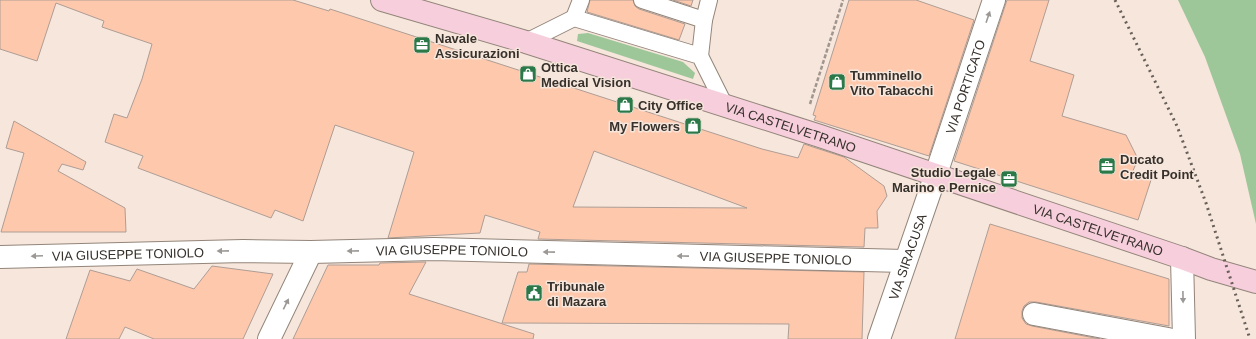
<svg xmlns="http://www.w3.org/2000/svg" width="1256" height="339" viewBox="0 0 1256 339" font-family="Arial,sans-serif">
<rect width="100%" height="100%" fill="#f6e6db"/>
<g fill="#9ec799">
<polygon points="1178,0 1256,0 1256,224 1240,154 1205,57"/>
<polygon points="588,33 683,62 695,73 693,79 577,41 578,34"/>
</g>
<g fill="#fec8ad" stroke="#ae9d95" fill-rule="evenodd">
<path d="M0,0H293L329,11L330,9L762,149L798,158L804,144L816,148L844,157L884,186L887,196L877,211L878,228H865L864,247L538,239L540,232L485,215L480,233L388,238L414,152L335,125L303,221L275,210L271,218L138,168L143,156L105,142L114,114L127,118L142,79L152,44L102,27L104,21L56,3L37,61L0,49ZM594,151L747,208L573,207Z"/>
<polygon points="590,0 633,0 635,6 639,9 685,24 679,40 587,12"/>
<polygon points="673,0 693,0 691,6"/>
<polygon points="849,0 916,0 974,20 929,156 814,120 816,116 813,115"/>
<polygon points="1007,0 1049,0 1030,61 1074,75 1062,116 1126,135 1138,159 1132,173 1151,180 1138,220 954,161"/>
<polygon points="14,121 86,162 83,170 62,164 58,171 125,208 126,232 1,232 24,153 6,148"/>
<polygon points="990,224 1169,279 1169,326 1036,302 1029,302 1024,306 1022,311 1022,318 1026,324 1032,326 1100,339 955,339"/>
<polygon points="426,262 409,294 534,334 533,339 293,339 328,265 379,265 380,263"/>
<polygon points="529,264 864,272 862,339 788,339 789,324 502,323 518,272 527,272"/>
<polygon points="212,266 273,274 243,339 154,339 125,327 119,339 66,339 90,270 130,281 137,269 194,289"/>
</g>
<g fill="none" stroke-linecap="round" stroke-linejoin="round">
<defs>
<g id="service">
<polyline points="642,0 704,20 700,56"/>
<polyline points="574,18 581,0"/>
<polyline points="704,20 709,0"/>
<polyline points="526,42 574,18 700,56 725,106"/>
</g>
<g id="minor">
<path id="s1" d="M936,174L994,0"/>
<polyline points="1182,258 1184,339"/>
<polyline points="1034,314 1168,339"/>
<polyline points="269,339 311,252"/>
</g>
<g id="tertiary">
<path id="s2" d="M0,257L243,251L311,252L434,249L904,261"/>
<path id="s3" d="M879,339L936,174"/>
</g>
<g id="secondary">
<path id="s4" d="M382,0L526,42L820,136L1182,258L1211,269L1256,282"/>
</g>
</defs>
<use href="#service" stroke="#93857a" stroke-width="18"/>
<use href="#minor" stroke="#93857a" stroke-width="24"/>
<use href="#tertiary" stroke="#93857a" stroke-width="24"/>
<use href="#secondary" stroke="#93857a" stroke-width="24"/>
<polyline stroke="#a1968e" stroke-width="2.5" stroke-dasharray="4 2" stroke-linecap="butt" points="810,104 843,0"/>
<use href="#service" stroke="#fff" stroke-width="16"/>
<use href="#minor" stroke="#fff" stroke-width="22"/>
<use href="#tertiary" stroke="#fff" stroke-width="22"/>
<use href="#secondary" stroke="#f6cedc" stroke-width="22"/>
<polyline stroke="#686059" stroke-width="3" stroke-dasharray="2 4" stroke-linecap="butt" points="1115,0 1177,126 1206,203 1250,339"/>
</g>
<defs><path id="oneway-solid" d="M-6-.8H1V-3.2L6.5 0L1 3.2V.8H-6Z"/></defs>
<g fill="#9b9896">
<use href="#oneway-solid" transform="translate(988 17) rotate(-71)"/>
<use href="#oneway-solid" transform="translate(223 251) rotate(179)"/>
<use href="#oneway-solid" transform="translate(353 251) rotate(179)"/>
<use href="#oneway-solid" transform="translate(549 252) rotate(-179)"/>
<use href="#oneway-solid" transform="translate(37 256) rotate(178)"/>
<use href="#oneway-solid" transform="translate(683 256) rotate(-179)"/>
<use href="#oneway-solid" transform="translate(1183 297) rotate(89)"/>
<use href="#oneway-solid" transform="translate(286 304) rotate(-64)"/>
</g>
<defs>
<symbol id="office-square" viewBox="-11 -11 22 22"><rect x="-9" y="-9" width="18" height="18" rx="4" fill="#2b7948" stroke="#f6e6db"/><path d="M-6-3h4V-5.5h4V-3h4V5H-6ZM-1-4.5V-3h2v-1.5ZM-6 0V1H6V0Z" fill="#fff"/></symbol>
<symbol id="shop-square" viewBox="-11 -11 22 22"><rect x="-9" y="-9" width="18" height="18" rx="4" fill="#2b7948" stroke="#f6e6db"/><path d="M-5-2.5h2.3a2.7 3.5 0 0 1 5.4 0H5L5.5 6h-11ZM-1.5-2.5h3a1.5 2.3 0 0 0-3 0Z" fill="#fff"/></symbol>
<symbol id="civic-square" viewBox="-11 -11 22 22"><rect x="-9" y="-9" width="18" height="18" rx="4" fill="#2b7948" stroke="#f6e6db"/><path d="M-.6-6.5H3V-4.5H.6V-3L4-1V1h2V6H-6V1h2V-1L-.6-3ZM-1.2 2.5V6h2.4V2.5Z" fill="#fff"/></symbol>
</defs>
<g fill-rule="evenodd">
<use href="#office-square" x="412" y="35" width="20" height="20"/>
<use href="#shop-square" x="518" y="64" width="20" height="20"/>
<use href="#shop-square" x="827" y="72" width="20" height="20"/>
<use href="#shop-square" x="615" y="95" width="20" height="20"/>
<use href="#shop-square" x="683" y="116" width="20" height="20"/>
<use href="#office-square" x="1097" y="156" width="20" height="20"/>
<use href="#office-square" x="999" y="169" width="20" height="20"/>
<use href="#civic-square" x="524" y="283" width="20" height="20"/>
</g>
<g text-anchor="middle" stroke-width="3" stroke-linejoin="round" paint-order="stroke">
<g font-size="13" font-weight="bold" fill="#37312c" stroke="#f6e6db" text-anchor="start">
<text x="435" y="43">Navale<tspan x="435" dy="15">Assicurazioni</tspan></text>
<text x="541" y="72">Ottica<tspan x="541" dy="15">Medical Vision</tspan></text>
<text x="850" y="80">Tumminello<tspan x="850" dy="15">Vito Tabacchi</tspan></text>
<text x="638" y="110">City Office</text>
<text x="680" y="131" text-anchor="end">My Flowers</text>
<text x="1120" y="164">Ducato<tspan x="1120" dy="15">Credit Point</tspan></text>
<text x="996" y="177" text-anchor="end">Studio Legale<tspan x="996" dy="15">Marino e Pernice</tspan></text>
<text x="547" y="291">Tribunale<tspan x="547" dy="15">di Mazara</tspan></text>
</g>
<g font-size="13" fill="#37312c" stroke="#f6e6db">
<text dy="5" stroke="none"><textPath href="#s1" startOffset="92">VIA PORTICATO</textPath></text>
<text dy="5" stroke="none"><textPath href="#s4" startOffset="428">VIA CASTELVETRANO</textPath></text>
<text dy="5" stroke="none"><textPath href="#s4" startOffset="752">VIA CASTELVETRANO</textPath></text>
<text dy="5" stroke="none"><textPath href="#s2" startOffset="452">VIA GIUSEPPE TONIOLO</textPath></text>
<text dy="5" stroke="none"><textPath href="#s2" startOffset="128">VIA GIUSEPPE TONIOLO</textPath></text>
<text dy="5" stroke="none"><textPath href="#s3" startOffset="87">VIA SIRACUSA</textPath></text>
<text dy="5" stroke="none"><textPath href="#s2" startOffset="776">VIA GIUSEPPE TONIOLO</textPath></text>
</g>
</g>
</svg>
